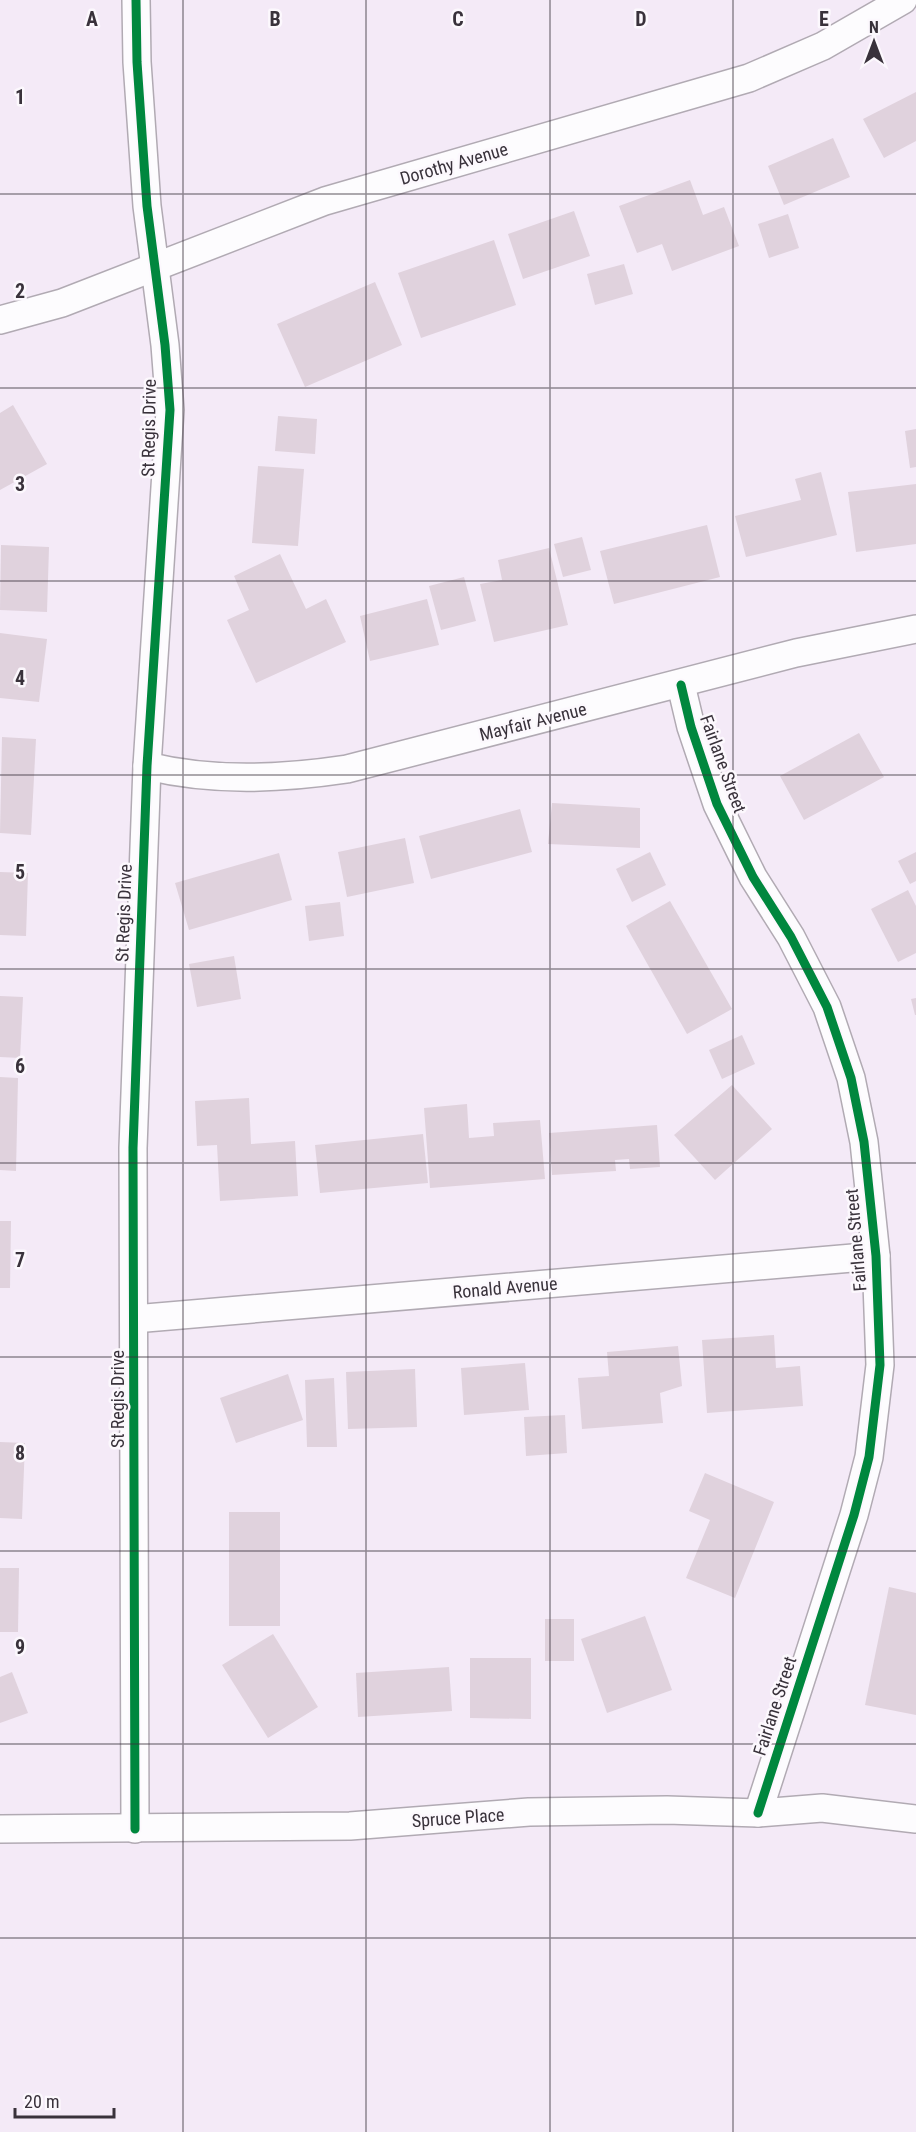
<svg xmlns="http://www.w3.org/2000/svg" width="916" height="2132" viewBox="0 0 916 2132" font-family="'Roboto Condensed',sans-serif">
<rect width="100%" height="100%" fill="#f4eaf7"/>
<g fill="#e0d2dd">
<polygon points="916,92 916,141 884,158 863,119"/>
<polygon points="833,138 850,177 784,205 768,166"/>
<polygon points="690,180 703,215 724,207 739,246 672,271 662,244 637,253 619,206"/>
<polygon points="574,211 590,256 523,279 508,234"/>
<polygon points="788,214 799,248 769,258 758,224"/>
<polygon points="494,240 516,305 421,338 398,273"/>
<polygon points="624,264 633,294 595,305 587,274"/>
<polygon points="375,282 402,345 305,387 277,324"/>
<polygon points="13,405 47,464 0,490 0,413"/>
<polygon points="278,416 317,419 315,454 275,451"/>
<polygon points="916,429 916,467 910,468 905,431"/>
<polygon points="258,466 304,469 298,546 252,543"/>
<polygon points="821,472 837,535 746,557 735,516 801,500 795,479"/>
<polygon points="916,484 916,544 856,552 848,492"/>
<polygon points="707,525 720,577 614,604 600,551"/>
<polygon points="582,537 591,570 563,577 554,544"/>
<polygon points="1,545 49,547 47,612 0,610"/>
<polygon points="549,548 568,625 494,642 480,584 502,580 498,560"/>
<polygon points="280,554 306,609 326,599 346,642 256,683 227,620 249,610 234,576"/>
<polygon points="464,577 476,621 441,630 429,586"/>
<polygon points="427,599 439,645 370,661 360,616"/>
<polygon points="0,633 47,639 39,702 0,698"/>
<polygon points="859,733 884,777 804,820 780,776"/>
<polygon points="2,737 36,739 31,835 0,833"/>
<polygon points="552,803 640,808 640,848 548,844"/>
<polygon points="520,809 532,852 431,879 419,836"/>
<polygon points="405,838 414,883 347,897 338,852"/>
<polygon points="650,852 666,885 632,902 616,869"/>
<polygon points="916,852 916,881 910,884 898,861"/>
<polygon points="279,853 292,900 189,930 175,883"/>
<polygon points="0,872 28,873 26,936 0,935"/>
<polygon points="908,890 916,906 916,953 898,962 871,909"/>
<polygon points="670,901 732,1009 687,1034 626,926"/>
<polygon points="340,902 344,936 309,941 305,906"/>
<polygon points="234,956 241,999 197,1007 189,964"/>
<polygon points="0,996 23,997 20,1058 0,1057"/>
<polygon points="916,998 916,1015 915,1015 911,999"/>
<polygon points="742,1035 755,1064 722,1079 709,1050"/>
<polygon points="0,1077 18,1078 16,1171 0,1170"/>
<polygon points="732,1085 772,1129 715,1180 674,1135"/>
<polygon points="249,1098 251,1144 295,1141 298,1196 220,1201 217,1145 197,1146 195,1101"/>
<polygon points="467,1104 469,1138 494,1136 493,1123 540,1120 545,1179 430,1188 424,1108"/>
<polygon points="657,1125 660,1167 630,1169 629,1159 615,1160 616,1171 552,1175 549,1133"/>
<polygon points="423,1134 428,1183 320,1193 315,1145"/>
<polygon points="0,1221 11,1221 10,1288 0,1288"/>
<polygon points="774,1335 776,1368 800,1366 803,1406 707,1413 702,1340"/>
<polygon points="678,1346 682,1386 660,1393 663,1423 582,1429 578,1378 609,1376 607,1352"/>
<polygon points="525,1363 529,1410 464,1415 461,1368"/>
<polygon points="415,1369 417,1427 348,1429 346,1372"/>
<polygon points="288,1374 303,1420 236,1443 220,1398"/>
<polygon points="334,1378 337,1447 307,1447 305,1380"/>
<polygon points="565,1415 567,1453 526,1456 524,1417"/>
<polygon points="0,1442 25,1443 22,1519 0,1518"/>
<polygon points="705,1473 774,1502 735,1598 686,1578 710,1520 689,1511"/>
<rect x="229" y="1512" width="51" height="114"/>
<polygon points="0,1568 19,1568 18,1632 0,1632"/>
<polygon points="889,1587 916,1593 916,1715 865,1705"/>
<polygon points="645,1616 672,1690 607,1713 581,1639"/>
<rect x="545" y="1619" width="29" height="42"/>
<polygon points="273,1634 318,1707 268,1738 222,1665"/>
<polygon points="470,1658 531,1658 531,1719 470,1718"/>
<polygon points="449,1667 452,1711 358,1717 356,1673"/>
<polygon points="12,1672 28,1713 0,1723 0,1677"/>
</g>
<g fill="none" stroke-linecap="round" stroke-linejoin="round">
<defs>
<g id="minor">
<polyline points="0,320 62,303 325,201 749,78 823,46 903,0"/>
<polyline points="681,685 691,727 717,804 753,877 791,937 827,1007 851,1078 864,1142 876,1256 880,1365 869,1457 854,1515 758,1813"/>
<path d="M147,766C213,782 280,779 347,769L796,653L916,629"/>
<polyline points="134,1319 876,1256"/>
<polyline points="0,1829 350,1826 529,1812 667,1810 758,1813 822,1808 916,1819"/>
<polyline points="135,1829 133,1148 147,766 170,410 165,345 147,206 137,62 136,0"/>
</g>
</defs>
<use href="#minor" stroke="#b1aab3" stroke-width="30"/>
<use href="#minor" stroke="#fdfcfe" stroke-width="27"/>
<defs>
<g id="cycleway">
<polyline points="681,685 691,727 717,804 753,877 791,937 827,1007 851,1078 864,1142 876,1256 880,1365 869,1457 854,1515 758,1813"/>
<polyline points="135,1829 133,1148 147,766 170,410 165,345 147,206 137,62 136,0"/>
</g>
</defs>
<use href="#cycleway" stroke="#fcf8fd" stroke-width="13"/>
<use href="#cycleway" stroke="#00873e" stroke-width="9"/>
</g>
<path fill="none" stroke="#39323b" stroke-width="1.5" stroke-opacity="0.55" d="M183,0V2132M366,0V2132M550,0V2132M733,0V2132M0,194H916M0,388H916M0,581H916M0,775H916M0,969H916M0,1163H916M0,1357H916M0,1551H916M0,1744H916M0,1938H916"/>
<g text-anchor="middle" stroke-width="5" stroke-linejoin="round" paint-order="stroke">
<g font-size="18" fill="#39323b" stroke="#fcf8fd">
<text transform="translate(454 164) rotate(-16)" y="6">Dorothy Avenue</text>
<text transform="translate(149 428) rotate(-89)" y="6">St Regis Drive</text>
<text transform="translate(533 722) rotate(-14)" y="6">Mayfair Avenue</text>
<text transform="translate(723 764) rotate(70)" y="6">Fairlane Street</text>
<text transform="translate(124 913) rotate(-88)" y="6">St Regis Drive</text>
<text transform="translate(856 1240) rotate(-95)" y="6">Fairlane Street</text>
<text transform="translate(505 1288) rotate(-5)" y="6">Ronald Avenue</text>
<text transform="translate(118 1399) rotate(-90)" y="6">St Regis Drive</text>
<text transform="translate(775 1706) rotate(-72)" y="6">Fairlane Street</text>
<text transform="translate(458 1818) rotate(-4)" y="6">Spruce Place</text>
</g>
</g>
<g font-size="20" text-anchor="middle" font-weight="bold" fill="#39323b" stroke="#fcf8fd" stroke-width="5" stroke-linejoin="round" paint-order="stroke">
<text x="92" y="26">A</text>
<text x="275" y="26">B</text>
<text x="458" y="26">C</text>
<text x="641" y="26">D</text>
<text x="824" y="26">E</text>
<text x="20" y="104">1</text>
<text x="20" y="298">2</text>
<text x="20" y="491">3</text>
<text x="20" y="685">4</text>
<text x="20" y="879">5</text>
<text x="20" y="1073">6</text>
<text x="20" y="1267">7</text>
<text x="20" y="1460">8</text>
<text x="20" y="1654">9</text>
</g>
<g transform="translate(874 42)" stroke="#fcf8fd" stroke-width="4.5" paint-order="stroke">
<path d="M0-4.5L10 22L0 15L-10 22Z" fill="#39323b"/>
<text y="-9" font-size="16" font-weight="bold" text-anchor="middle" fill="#39323b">N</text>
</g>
<path d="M15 2108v9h99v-9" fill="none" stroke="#39323b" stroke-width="3"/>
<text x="24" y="2108" font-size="18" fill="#39323b" stroke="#fcf8fd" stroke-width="4.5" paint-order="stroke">20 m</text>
</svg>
